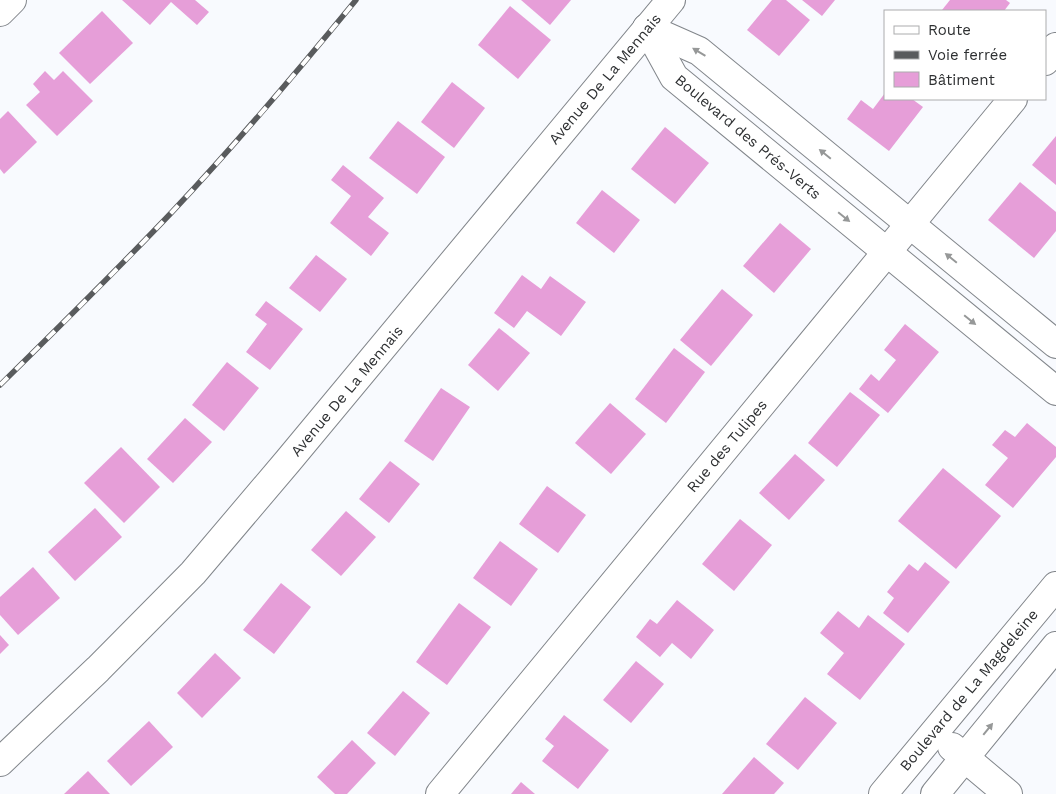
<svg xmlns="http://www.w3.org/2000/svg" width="1056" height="794" viewBox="0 0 1056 794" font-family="'Work Sans',sans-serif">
<rect width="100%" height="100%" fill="#f8fafe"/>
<g fill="#e69ed8">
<polygon points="122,0 195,0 209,12 197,25 171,2 150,25"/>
<polygon points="521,0 571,0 550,25"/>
<polygon points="772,0 786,0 810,20 779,56 747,30"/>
<polygon points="802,0 835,0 822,16"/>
<polygon points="950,0 1006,0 1010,3 1004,11 944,11 942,10"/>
<polygon points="510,6 551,40 518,79 478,45"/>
<polygon points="102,11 133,43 90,84 59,53"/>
<polygon points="45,71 54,80 63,71 93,101 57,136 26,105 40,92 33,84"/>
<polygon points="452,82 485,108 454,148 421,122"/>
<polygon points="885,93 885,99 912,99 923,107 889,151 847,119 861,100 873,109"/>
<polygon points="8,111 37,142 4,174 0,169 0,119"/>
<polygon points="398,121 445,157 417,194 369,158"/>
<polygon points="665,127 709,163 675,204 631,169"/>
<polygon points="1056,136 1056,185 1032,165"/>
<polygon points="343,165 384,198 368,217 389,233 371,256 330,223 351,196 331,180"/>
<polygon points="1020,182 1056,212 1056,231 1034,258 988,220"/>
<polygon points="602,190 640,220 614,253 576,223"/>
<polygon points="780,223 811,249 774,293 743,266"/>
<polygon points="316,255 347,279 320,312 289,288"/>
<polygon points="522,275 541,289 550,276 586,302 561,336 527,311 514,328 494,313"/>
<polygon points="722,289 753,315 711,366 680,340"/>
<polygon points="266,301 303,329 270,370 246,352 267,324 255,315"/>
<polygon points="905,324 939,352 888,413 859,389 871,374 879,381 896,360 884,350"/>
<polygon points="499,328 530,353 498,391 468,365"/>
<polygon points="674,348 705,372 666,423 635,399"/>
<polygon points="227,362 259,388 224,431 192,405"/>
<polygon points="441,388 470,407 433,461 404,441"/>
<polygon points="850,392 880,415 837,467 808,443"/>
<polygon points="610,403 646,434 611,474 575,443"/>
<polygon points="185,418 212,442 173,483 147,459"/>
<polygon points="1027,423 1056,447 1056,457 1013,508 985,485 1008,458 992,445 1005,430 1015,437"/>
<polygon points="121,447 160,487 124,523 84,483"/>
<polygon points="795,454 825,480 789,520 759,493"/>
<polygon points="390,461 420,484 389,523 359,499"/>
<polygon points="943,468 1001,516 956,569 898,521"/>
<polygon points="547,486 586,515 558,553 519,524"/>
<polygon points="95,508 122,537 75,581 48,552"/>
<polygon points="346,511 376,537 341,576 311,550"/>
<polygon points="740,519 772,545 734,591 702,564"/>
<polygon points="500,541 538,569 511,606 473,578"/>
<polygon points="925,562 950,582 908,633 883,613 894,598 887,592 909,564 918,571"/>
<polygon points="33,567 60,598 18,635 0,615 0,597"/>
<polygon points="281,583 311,607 274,654 243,630"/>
<polygon points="677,600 714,630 691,659 672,643 660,657 636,637 650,619 657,624"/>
<polygon points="459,603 491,627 447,685 416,662"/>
<polygon points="838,611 859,628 868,615 905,644 860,700 827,674 844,653 820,633"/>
<polygon points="0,635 9,645 0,654"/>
<polygon points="215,653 241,678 202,718 177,693"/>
<polygon points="636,661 664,684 631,723 603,700"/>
<polygon points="403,691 430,713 395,756 367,733"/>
<polygon points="805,697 837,723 798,770 766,744"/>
<polygon points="564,715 609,750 578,789 542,761 554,746 545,739"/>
<polygon points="149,721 173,747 131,786 107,761"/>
<polygon points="352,740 376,763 347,794 335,794 317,777"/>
<polygon points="754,757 784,783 774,794 722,794"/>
<polygon points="88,771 110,794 64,794"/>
<polygon points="521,782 535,794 511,794"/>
</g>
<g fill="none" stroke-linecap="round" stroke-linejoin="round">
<defs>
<g id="street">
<polyline points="0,12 12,0"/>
<polyline points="647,28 674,77 1056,391"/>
<polyline points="647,28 699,51 1056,344"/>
<polyline points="1045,61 1056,47"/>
<polyline points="952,747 1008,794"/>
<polyline points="0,762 98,669 193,573 288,461 671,0"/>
<polyline points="440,794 1013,99"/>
<polyline points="883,794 1056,586"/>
<polyline points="935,794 1056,646"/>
</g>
</defs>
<use href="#street" stroke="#82868b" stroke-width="30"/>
<use href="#street" stroke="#fff" stroke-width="28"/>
<defs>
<path id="rail" d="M0,385C58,328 116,271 172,212C236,144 297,72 356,0"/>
</defs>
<use href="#rail" stroke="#595b5d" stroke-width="5.5"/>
<use href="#rail" stroke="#fff" stroke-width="4" stroke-dasharray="11" stroke-linecap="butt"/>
</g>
<defs><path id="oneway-solid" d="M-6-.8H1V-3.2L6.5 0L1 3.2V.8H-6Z" transform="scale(1.25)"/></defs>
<g fill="#969898">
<use href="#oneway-solid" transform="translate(699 52) rotate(-149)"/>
<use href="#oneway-solid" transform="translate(825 154) rotate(-141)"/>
<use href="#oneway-solid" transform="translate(844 217) rotate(39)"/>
<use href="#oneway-solid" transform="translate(951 258) rotate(-141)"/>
<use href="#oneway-solid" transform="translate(970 320) rotate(39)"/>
<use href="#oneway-solid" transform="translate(988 729) rotate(-51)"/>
</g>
<g text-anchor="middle" stroke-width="4" stroke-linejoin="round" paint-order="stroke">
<g font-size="15" fill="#2e3032" stroke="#fff">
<text transform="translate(605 79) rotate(-50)" y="5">Avenue De La Mennais</text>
<text transform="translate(748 137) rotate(40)" y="5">Boulevard des Prés-Verts</text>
<text transform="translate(347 391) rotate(-50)" y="5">Avenue De La Mennais</text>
<text transform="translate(727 446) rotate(-50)" y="5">Rue des Tulipes</text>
<text transform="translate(969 690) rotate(-50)" y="5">Boulevard de La Magdeleine</text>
</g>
</g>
<rect x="884" y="10" width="162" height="90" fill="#ffffff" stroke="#abacad"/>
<rect x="894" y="26" width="25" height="8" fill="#ffffff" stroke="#abacad"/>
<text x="928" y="35" font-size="15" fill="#2e3032">Route</text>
<rect x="894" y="51" width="25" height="8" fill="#595b5d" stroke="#abacad"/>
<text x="928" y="60" font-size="15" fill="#2e3032">Voie ferrée</text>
<rect x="894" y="72" width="25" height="15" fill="#e69ed8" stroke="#abacad"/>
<text x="928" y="85" font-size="15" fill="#2e3032">Bâtiment</text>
</svg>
